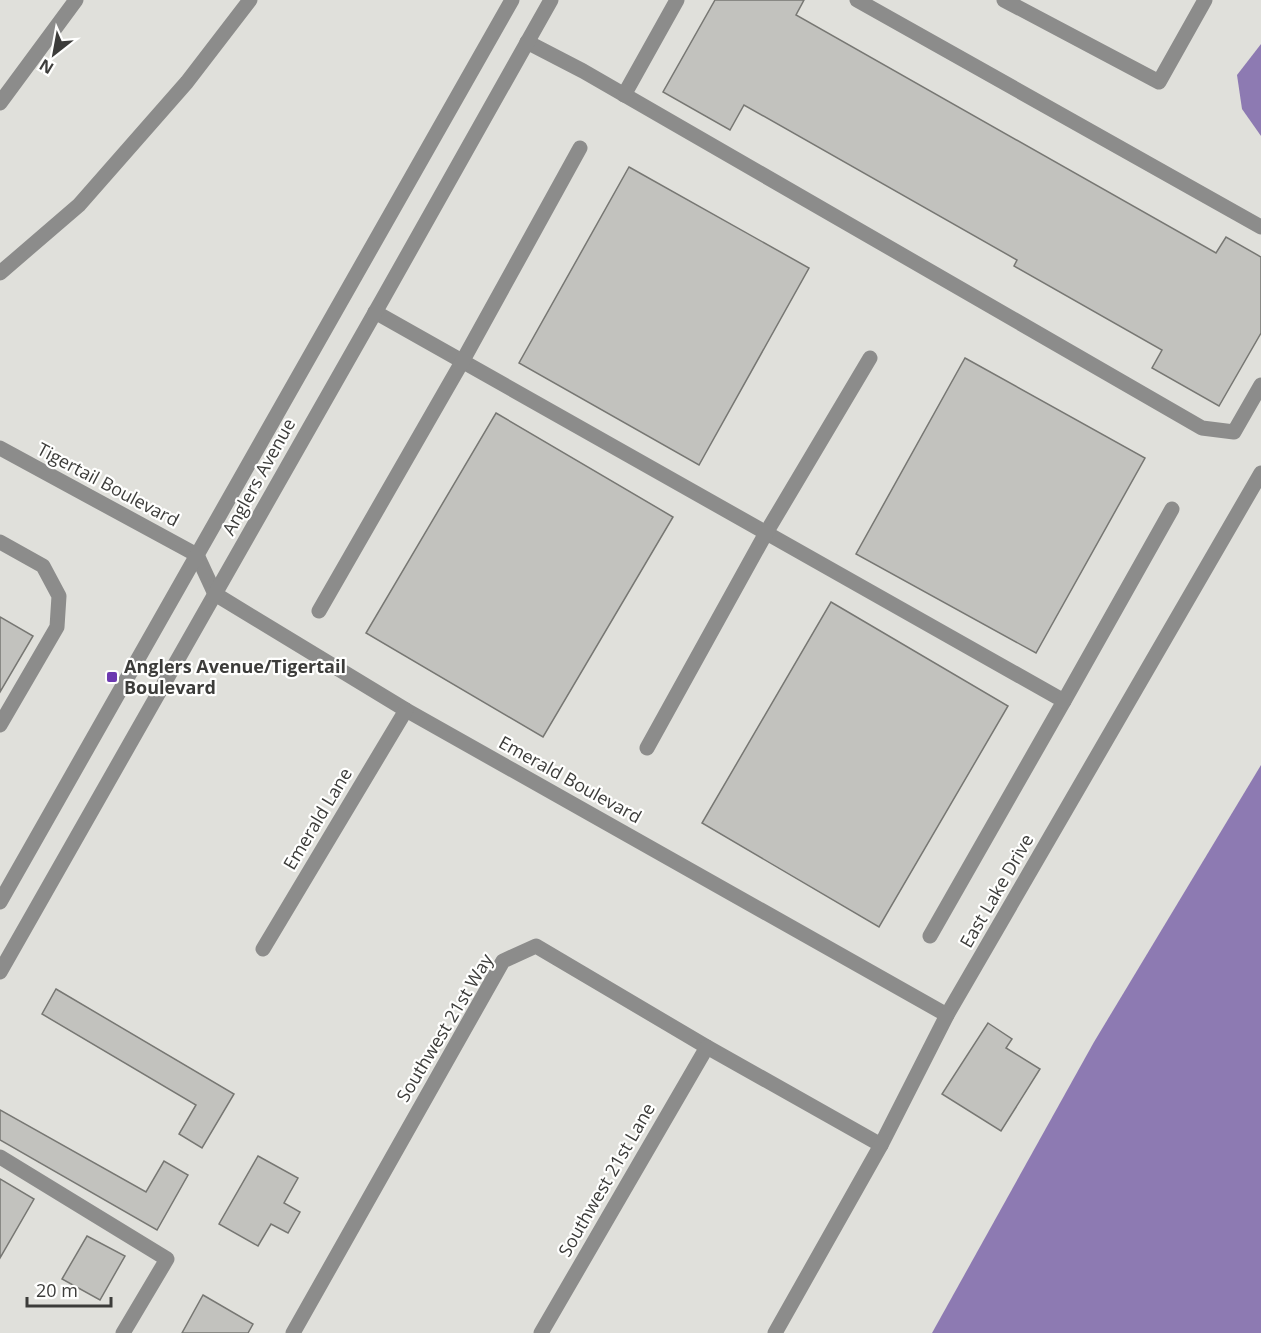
<svg xmlns="http://www.w3.org/2000/svg" width="1261" height="1333" viewBox="0 0 1261 1333" font-family="'Open Sans',sans-serif">
<rect width="100%" height="100%" fill="#e0e0db"/>
<g fill="#8d7ab2">
<polygon points="1261,44 1261,136 1242,109 1237,75"/>
<polygon points="1261,765 1261,1333 932,1333 1094,1042"/>
</g>
<g fill="#c2c2be" stroke="#777773" stroke-width="1.5">
<polygon points="715,0 804,0 796,15 1216,253 1226,237 1261,257 1261,333 1219,406 1152,368 1162,350 1014,266 1017,260 744,105 730,130 663,92"/>
<polygon points="629,167 809,268 699,465 519,363"/>
<polygon points="965,358 1145,458 1036,653 856,554"/>
<polygon points="496,413 673,517 543,737 366,633"/>
<polygon points="831,602 1008,706 879,927 702,823"/>
<polygon points="0,617 33,636 0,692"/>
<polygon points="56,989 234,1094 202,1148 179,1134 196,1105 42,1014"/>
<polygon points="988,1023 1012,1039 1006,1048 1040,1069 1001,1131 942,1094"/>
<polygon points="0,1110 146,1192 164,1161 188,1175 157,1230 0,1140"/>
<polygon points="258,1156 298,1178 284,1203 300,1212 288,1233 271,1224 258,1246 219,1224"/>
<polygon points="0,1179 34,1199 0,1258"/>
<polygon points="87,1236 125,1256 100,1300 62,1279"/>
<polygon points="203,1295 253,1324 248,1333 182,1333"/>
</g>
<g fill="none" stroke-linecap="round" stroke-linejoin="round">
<g stroke="#8c8c8b" stroke-width="15">
<polyline points="857,0 1261,227"/>
<polyline points="1004,0 1159,82 1205,0"/>
<polyline points="527,42 583,71 1202,428 1234,432 1261,385"/>
<polyline points="624,95 677,0"/>
<polyline points="0,103 76,0"/>
<polyline points="0,273 79,205 187,82 250,0"/>
<polyline points="375,312 1064,701 930,936"/>
<polyline points="0,448 197,555"/>
<polyline points="0,542 43,566 59,596 57,627 0,725"/>
<polyline points="197,555 215,594 406,710 947,1015"/>
<polyline points="319,611 462,362 580,148"/>
<polyline points="1064,701 1172,509"/>
<polyline points="647,748 766,533 870,358"/>
<polyline points="0,902 512,0"/>
<polyline points="263,949 406,710"/>
<path d="M0,972C184,649 369,325 551,0"/>
<polyline points="0,1157 167,1259 123,1333"/>
<polyline points="293,1333 503,961 536,946 707,1047 881,1145"/>
<polyline points="541,1333 707,1047"/>
<polyline points="775,1333 881,1145 947,1015 1261,473"/>
</g>
</g>
<rect fill="#6c39b0" stroke="#fffffe" stroke-width="2" x="106" y="671" width="12" height="12" rx="3"/>
<g text-anchor="middle" stroke-width="4.5" stroke-linejoin="round" paint-order="stroke">
<g font-size="18" fill="#3c3c3a" stroke="#fffffe">
<text transform="translate(259 477) rotate(-61)" y="6">Anglers Avenue</text>
<text transform="translate(108 485) rotate(28)" y="6">Tigertail Boulevard</text>
<text transform="translate(570 780) rotate(29)" y="6">Emerald Boulevard</text>
<text transform="translate(318 819) rotate(-59)" y="6">Emerald Lane</text>
<text transform="translate(997 891) rotate(-60)" y="6">East Lake Drive</text>
<text transform="translate(445 1028) rotate(-59)" y="6">Southwest 21st Way</text>
<text transform="translate(607 1180) rotate(-60)" y="6">Southwest 21st Lane</text>
</g>
<g font-size="18" font-weight="bold" fill="#3c3c3a" stroke="#fffffe" text-anchor="start">
<text x="124" y="673">Anglers Avenue/Tigertail<tspan x="124" dy="21">Boulevard</tspan></text>
</g>
</g>
<g transform="translate(54 54) rotate(211)" stroke="#fffffe" stroke-width="4.5" paint-order="stroke">
<path d="M0-4.5L10 22L0 15L-10 22Z" fill="#3c3c3a"/>
<text y="-9" font-size="16" font-weight="bold" text-anchor="middle" fill="#3c3c3a">N</text>
</g>
<path d="M27 1297v9h84v-9" fill="none" stroke="#3c3c3a" stroke-width="3"/>
<text x="36" y="1297" font-size="18" fill="#3c3c3a" stroke="#fffffe" stroke-width="4.5" paint-order="stroke">20 m</text>
</svg>
